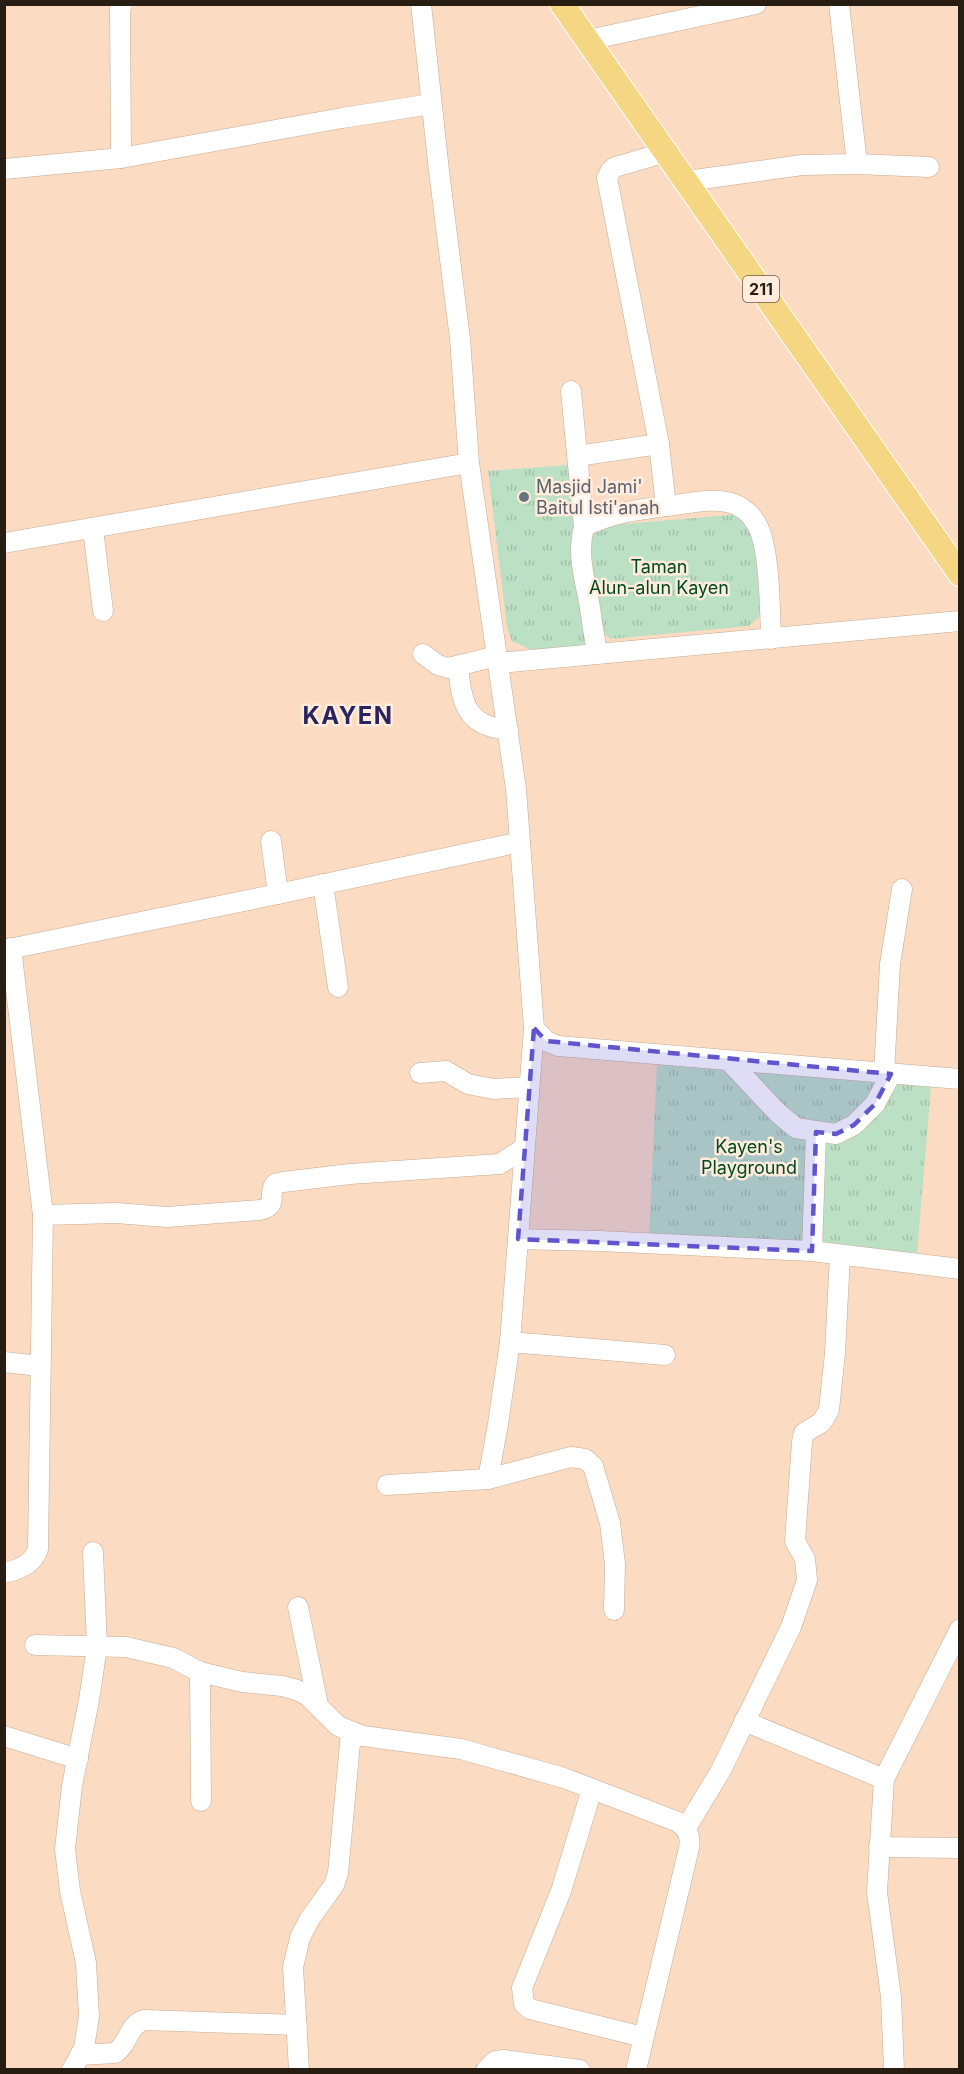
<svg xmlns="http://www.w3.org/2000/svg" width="964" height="2074" viewBox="0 0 964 2074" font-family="Inter,sans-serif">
<defs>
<pattern id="park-tufts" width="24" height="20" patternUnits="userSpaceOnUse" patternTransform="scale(1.5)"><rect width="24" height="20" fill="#bbe0c4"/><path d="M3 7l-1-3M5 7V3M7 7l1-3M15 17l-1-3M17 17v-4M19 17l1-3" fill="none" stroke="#a1c0a8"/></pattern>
</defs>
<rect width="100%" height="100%" fill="#fbdcc2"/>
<g fill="url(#park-tufts)">
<polygon points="568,465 586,627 585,643 579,648 534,651 512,641 507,627 488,471"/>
<polygon points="742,514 754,526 762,614 749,626 611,639 598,629 590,537 600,526"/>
<polygon points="657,1064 931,1087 917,1253 649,1237"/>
</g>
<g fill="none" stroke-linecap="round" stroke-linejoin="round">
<defs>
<g id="minor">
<polyline points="421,4 439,171 460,339 469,463 516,789 534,1028 546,1041 558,1046 960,1079"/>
<polyline points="839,4 857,164"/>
<polyline points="588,40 756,4"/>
<polyline points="121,158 120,10 122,4"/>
<polyline points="4,169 121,158 342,118 431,104"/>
<polyline points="687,181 802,165 857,164 929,167"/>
<polyline points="571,391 584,527"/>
<polyline points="659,444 666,506"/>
<polyline points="577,456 659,444 607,178 611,170 615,167 667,152"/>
<polyline points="93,529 103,611"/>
<polyline points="4,543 469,463"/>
<path d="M598,653C593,635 592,619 589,602C584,576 577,553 584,527C611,512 643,509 674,505C691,503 717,497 734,504C744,508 752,515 757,525C770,547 770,612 771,639"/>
<polyline points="423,654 438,665 448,668 497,656"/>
<polyline points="498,663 960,621"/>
<path d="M458,666C461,701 466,728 508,729"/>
<polyline points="271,841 278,894"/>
<polyline points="323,884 338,987"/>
<path d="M11,948L43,1215L116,1213L167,1217L260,1210C279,1206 267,1195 275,1184L283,1182L350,1174L500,1164L524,1148"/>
<polyline points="4,950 278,894 520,842"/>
<polyline points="534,1028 518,1239 600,1241 812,1251 960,1269"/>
<polyline points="729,1061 778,1113 796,1128 836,1134 854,1125 875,1104 891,1074"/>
<polyline points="420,1073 446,1071 468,1084 493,1089 529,1087"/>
<polyline points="884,1073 890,964 902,889"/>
<polyline points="812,1251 816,1132"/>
<polyline points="510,1342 665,1355"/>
<polyline points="4,1362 40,1366"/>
<polyline points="488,1479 498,1424 510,1342 518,1239"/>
<polyline points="387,1485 488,1479 571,1457 585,1459 593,1466 610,1523 615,1564 614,1610"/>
<path d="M4,1573C19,1570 33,1564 38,1549L43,1215"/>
<polyline points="298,1607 318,1705"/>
<path d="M35,1645L126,1647L173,1658L200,1672L242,1682L282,1686L297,1690L308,1696L338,1726L363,1736L461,1749L564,1778L678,1822C688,1830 691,1836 689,1848L636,2070"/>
<polyline points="200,1672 201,1801"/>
<polyline points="744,1721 884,1779"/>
<polyline points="4,1736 78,1759"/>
<polyline points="592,1789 561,1891 522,1988 524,2004 530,2009 643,2037"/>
<polyline points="686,1828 720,1772 791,1627 807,1580 805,1559 795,1541 802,1442 804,1433 822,1422 829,1410 835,1353 840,1255"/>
<polyline points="879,1847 960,1848"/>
<path d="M80,2055L115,2053C129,2044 127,2026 144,2020L297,2025"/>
<polyline points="72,2070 84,2048 89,2016 86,1963 70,1891 65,1849 72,1786 89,1700 97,1647 93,1552"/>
<polyline points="299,2070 293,1967 300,1938 309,1920 334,1885 338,1873 351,1733"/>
<polyline points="486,2070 495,2061 504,2060 580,2070"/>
<polyline points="894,2070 891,1997 877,1892 884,1779 960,1629"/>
</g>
<polyline id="major" points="562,4 960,574"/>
</defs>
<use href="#minor" stroke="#c7aa91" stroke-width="21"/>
<use href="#major" stroke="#fff" stroke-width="26"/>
<use href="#minor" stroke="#fff" stroke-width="20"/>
<use href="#major" stroke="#f5d682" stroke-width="24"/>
</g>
<path fill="#6055ce" fill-opacity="0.2" stroke="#6055ce" stroke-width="4.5" stroke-dasharray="12 8" stroke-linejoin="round" d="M534,1028L546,1041L891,1074L875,1104L854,1125L836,1134L816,1132L812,1251L518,1239Z"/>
<circle fill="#6b7280" stroke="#ffecdc" stroke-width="2" cx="524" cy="497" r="6"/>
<g text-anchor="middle" stroke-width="5" stroke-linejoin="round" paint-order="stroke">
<rect fill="#ffecdc" stroke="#685b4f" stroke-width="1.5" x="743" y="276" width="36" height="26" rx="4.5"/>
<g font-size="16" font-weight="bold" fill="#281d13">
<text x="761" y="295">211</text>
</g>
<g font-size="18" fill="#5b616d" stroke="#ffecdc" text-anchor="start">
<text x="536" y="493">Masjid Jami'<tspan x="536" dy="21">Baitul Isti'anah</tspan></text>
</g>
<g font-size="18" fill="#004922" stroke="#ffecdc">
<text x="659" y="573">Taman<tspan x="659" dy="21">Alun-alun Kayen</tspan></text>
<text x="749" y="1153">Kayen's<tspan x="749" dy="21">Playground</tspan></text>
</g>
<g font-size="24" font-weight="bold" letter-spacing="1.5" fill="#29245f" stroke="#ffecdc">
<text x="348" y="724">KAYEN</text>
</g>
</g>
<rect width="964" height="2074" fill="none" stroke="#281d13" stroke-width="12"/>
</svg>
